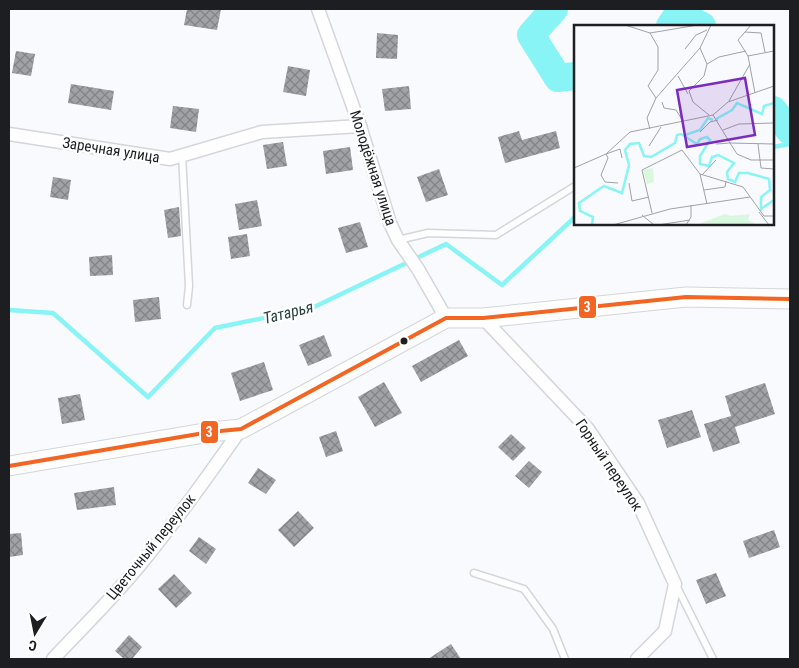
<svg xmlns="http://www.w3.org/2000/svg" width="799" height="668" viewBox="0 0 799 668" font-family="'Roboto Condensed',sans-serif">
<defs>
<pattern id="building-cross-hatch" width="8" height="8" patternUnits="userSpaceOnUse" patternTransform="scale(1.25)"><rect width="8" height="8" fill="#a0a2a5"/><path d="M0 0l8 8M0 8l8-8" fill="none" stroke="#828386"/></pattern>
</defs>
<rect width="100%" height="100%" fill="#f8fafd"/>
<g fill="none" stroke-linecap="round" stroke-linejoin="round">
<g stroke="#89f4f5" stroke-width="4.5">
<polyline points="773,147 790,144"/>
<polyline points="9,310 53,313 148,397 215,328 312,308 446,244 502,285 575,217"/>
</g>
<g stroke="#89f4f5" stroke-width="28">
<polyline points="554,9 531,35 558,78 575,76"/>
<polyline points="670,26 679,13 702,26"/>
<polyline points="773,110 790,131"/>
</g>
</g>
<g fill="url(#building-cross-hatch)">
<polygon points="187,9 221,9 217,30 184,25"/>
<polygon points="377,33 398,35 397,59 376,58"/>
<polygon points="16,51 35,54 31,76 12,73"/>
<polygon points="288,66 310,70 306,96 283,92"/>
<polygon points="71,84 114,91 111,110 68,103"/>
<polygon points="409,86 411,109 385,111 382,89"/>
<polygon points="173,106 199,109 196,132 170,128"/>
<polygon points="519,131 522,140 556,131 560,148 505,163 498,137"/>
<polygon points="283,142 287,166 267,169 263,145"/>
<polygon points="350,147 353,170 326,174 323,151"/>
<polygon points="439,169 448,195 426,202 417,177"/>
<polygon points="53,177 71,180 68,200 50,197"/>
<polygon points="257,200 262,226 239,230 235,204"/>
<polygon points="179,207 181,236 168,238 164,210"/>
<polygon points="360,222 368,247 346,253 338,228"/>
<polygon points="247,234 250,256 231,259 228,237"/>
<polygon points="112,255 113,275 90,276 89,257"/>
<polygon points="159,297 161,319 135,322 133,300"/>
<polygon points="324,335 332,356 308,366 299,345"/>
<polygon points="459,340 468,356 421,382 412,366"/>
<polygon points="264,362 273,390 240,401 231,373"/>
<polygon points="384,382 402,413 375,427 358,397"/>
<polygon points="765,383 775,414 735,427 740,443 713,452 704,424 731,416 725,396"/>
<polygon points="80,394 85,420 62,424 58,398"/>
<polygon points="692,410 701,437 667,448 658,420"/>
<polygon points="336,431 343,451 326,457 319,437"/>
<polygon points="511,434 526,448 513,461 498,447"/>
<polygon points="529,461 542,472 529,488 515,476"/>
<polygon points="258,468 276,480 266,494 248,483"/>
<polygon points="114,487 116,505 77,510 74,493"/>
<polygon points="298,511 314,528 294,547 278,530"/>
<polygon points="774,530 780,547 749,558 743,541"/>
<polygon points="21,533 23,555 9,557 9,534"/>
<polygon points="199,537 216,549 206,564 189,551"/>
<polygon points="716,573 726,596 706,604 696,580"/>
<polygon points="174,574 192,593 176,608 158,589"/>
<polygon points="129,635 142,647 132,659 124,659 115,651"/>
<polygon points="451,644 461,659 428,659"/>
</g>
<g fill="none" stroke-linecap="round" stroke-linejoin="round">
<defs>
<g id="lane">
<polyline points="182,155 189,286 187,305"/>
<polyline points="398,240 428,233 496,235 575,186"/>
<polyline points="474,573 524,589 553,629 565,659"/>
<polyline points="677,587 713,659"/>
</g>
<g id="street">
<polyline points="318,9 360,126 390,223 398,240 418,269 446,318"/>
<polyline points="9,134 170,159 262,132 360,126"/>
<polyline points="483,318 588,429 638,503 675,584 665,631 637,659"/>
<path d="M53,659C85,625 119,592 148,555C181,514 211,472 241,429"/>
</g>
<polyline id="secondary" points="9,466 210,432 241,429 446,318 483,318 686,297 790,299"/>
</defs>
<use href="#lane" stroke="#d4d6da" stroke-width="9"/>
<use href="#street" stroke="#d4d6da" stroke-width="15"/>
<use href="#secondary" stroke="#d4d6da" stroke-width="21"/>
<use href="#lane" stroke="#fefeff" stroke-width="6"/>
<use href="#street" stroke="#fefeff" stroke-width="12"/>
<use href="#secondary" stroke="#fefeff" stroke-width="19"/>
<defs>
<polyline id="bus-1" points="9,466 210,432 241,429 446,318 483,318 686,297 790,299"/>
</defs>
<use href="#bus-1" stroke="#fff" stroke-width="8"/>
<use href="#bus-1" stroke="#f26522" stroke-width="4"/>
</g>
<circle fill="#1c1e21" stroke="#fff" stroke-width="2" cx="404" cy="341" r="4.5"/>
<g text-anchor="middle" stroke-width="5" stroke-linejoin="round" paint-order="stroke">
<g font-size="15" fill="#1c1e21" stroke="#fff">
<text transform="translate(111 150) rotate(9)" y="5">Заречная улица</text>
<text transform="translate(373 168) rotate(72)" y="5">Молодёжная улица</text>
<text transform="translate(609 465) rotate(56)" y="5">Горный переулок</text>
<text transform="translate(151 547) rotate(-51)" y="5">Цветочный переулок</text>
</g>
<g font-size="16" font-style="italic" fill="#274140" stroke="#fff">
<text transform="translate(288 312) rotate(-14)" y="6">Татарья</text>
</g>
</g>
<g transform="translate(574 25)">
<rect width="200" height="200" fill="#f8fafd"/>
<path d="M79,143L80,157L73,159L69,145ZM151,189L157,191L176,189L174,195L183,200H122Z" fill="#daf8dd"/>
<path fill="none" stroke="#89f4f5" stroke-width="2.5" d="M142,94L158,85L163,78L188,89L190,81L200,78M111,110L126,105L134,93L139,95M18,200L19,192L6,186L5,178L30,161L48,168L55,140L51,125L56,119L65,118L70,131L77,132L101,118L103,110L107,109L123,119L126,114L133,112L136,115L126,131V139L135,141L138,132L144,130L160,138L153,147L154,154L161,157L165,148H174L195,154L196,165L187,172V184L200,175"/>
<path fill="none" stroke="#a0a2a5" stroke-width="1" d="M51,0L76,8L124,0M177,0L164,15L174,31L181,68M171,7L187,8L191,27M76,8L84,22V45L74,61L82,73M126,23L133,39M111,24L122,10L133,5M174,31L200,26M104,51L114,69M155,76L176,39M88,77L90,83L102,85L109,96M135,90L119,77L115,66L130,51L133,39L145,32L172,26M139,90L156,118L200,119M76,104L73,93L82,73L126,23L137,0M149,105L165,99L200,98M126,107L136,97L144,95M142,119L156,118L163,129L177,135H200M184,119L187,143L200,144M75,121L87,102M0,143L32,129L56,107L139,90L154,77L200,61M126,149L133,179M128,150L142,135M44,158L31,157L27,150L34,133L32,129L46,124L48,133M55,158L58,176L75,172M130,165L151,162L152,156M185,187L195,200M78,188L68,145L108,125L126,149L169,162L190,191H200M68,190L80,200M39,200L96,184L176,172M84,200L116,195M112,200L117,192V180"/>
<path fill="#7b2cbf" fill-opacity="0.15" stroke="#7b2cbf" stroke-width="2.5" d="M171,53L181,110L113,122L103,65Z"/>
<rect width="200" height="200" fill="none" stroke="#1c1e21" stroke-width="2.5"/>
</g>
<g stroke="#fff" stroke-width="2">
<rect x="578" y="295" width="19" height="24" rx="5" fill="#f26522"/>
<rect x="200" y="420" width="19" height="24" rx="5" fill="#f26522"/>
</g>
<g font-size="14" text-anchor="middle" font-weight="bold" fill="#fff">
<text x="587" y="312">3</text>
<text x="209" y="437">3</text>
</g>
<rect width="799" height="668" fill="none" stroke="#1c1e21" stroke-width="20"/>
<g transform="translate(35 633) rotate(190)" stroke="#ffffff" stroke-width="4" paint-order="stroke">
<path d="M0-4L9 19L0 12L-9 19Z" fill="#1c1e21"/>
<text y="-8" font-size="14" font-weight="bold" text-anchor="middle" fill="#1c1e21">С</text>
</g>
</svg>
